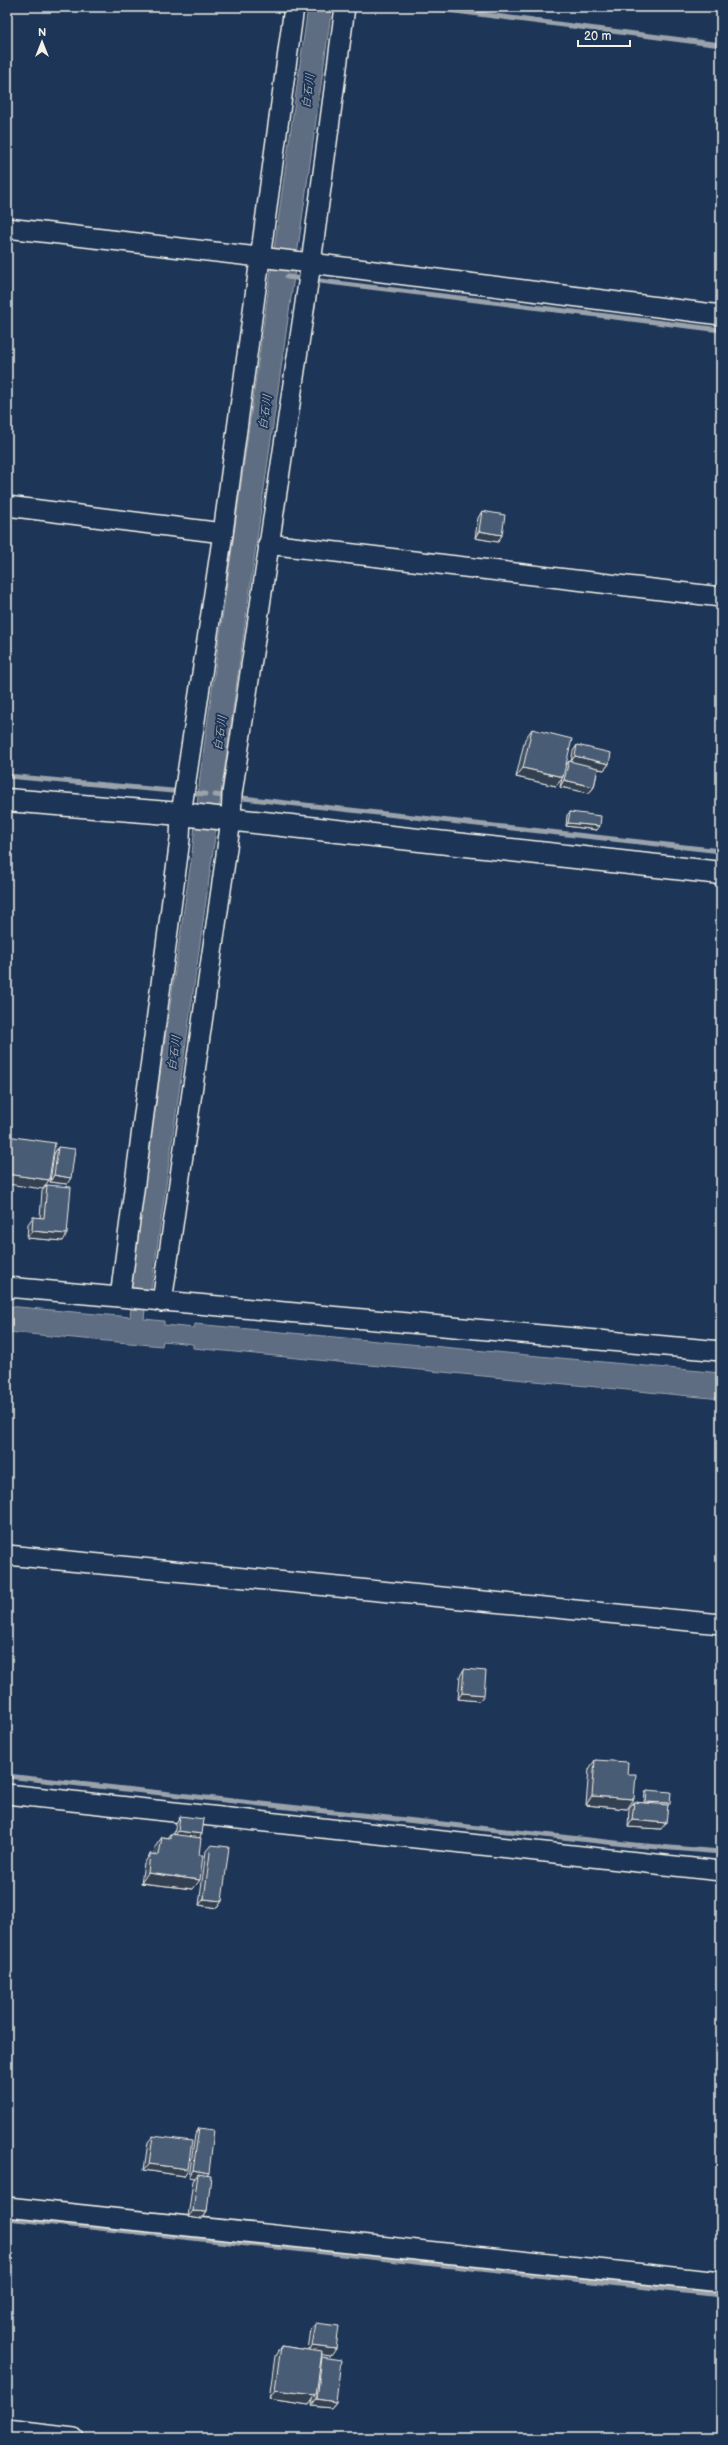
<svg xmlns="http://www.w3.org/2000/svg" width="728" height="2445" viewBox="0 0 728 2445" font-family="'Balsamiq Sans','Klee One',sans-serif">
<rect width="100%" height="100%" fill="#1d3557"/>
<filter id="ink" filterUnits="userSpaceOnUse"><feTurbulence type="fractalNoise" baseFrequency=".025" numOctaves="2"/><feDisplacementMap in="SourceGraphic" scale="8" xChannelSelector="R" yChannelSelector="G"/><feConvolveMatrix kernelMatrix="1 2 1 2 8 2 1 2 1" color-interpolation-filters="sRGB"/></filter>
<g filter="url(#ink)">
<polygon fill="#5e6d82" stroke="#9aa2ab" points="308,7 332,7 151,1291 147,1291 144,1319 164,1321 164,1325 194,1328 195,1324 721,1373 721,1399 193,1348 193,1344 163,1341 162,1346 7,1332 7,1306 130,1317 133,1289 129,1288 192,854 200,776"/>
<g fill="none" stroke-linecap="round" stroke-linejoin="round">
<g stroke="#9aa2ab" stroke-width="5">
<polyline points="258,7 289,11"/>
<polyline points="424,7 721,45"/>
<polyline points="287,277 721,330"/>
<polyline points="7,776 205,794"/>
<polyline points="215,795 721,851"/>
<polyline points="7,1776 634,1845 721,1852"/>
<polyline points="7,2218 721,2295"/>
</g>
<defs>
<g id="street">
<polyline points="7,228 311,263 721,315"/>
<polyline points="7,506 223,533"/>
<polyline points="268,544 721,597"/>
<polyline points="7,1287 721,1351"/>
<polyline points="120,1297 180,839 181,814 223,533 294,7"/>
<polyline points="162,1302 231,820 232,794 311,263 345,7"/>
<polyline points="7,1555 721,1624"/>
<polyline points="7,1794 721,1871"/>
<polyline points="7,2207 721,2282"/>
<polyline points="7,2430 74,2438"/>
</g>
<polyline id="secondary" points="7,800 181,814 721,873"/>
</defs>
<use href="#street" stroke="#f4f1e8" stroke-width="22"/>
<use href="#secondary" stroke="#f4f1e8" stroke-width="25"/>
<use href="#street" stroke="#1d3557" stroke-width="19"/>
<use href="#secondary" stroke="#1d3557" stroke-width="22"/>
</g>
<g fill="#3e4e64" stroke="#f4f1e8">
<polygon points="482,511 502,535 498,542 475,538 478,518"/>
<polygon points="532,729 565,766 569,761 571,762 573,751 577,745 609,764 604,770 598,769 594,787 589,793 560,787 562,778 556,786 516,777 525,739"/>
<polygon points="570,812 597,830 566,826 567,815"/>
<polygon points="58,1147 67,1184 50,1182 54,1154"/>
<polygon points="47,1185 63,1241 27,1238 28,1224 33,1217 40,1218 42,1191"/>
<polygon points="464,1669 484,1695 479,1701 458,1699 460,1676"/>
<polygon points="595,1760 627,1774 627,1809 586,1805 589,1769"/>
<polygon points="647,1790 670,1803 667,1806 661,1829 628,1827 629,1808 634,1802 644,1803 645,1793"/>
<polygon points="180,1816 202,1834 200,1837 193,1889 141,1883 144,1864 150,1854 154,1855 155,1847 162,1837 167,1838 170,1834 174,1834 176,1823"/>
<polygon points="211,1845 222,1901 217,1908 199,1905 206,1851"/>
<polygon points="199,2128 207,2176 207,2212 202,2219 188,2217 193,2181 195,2178 189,2177 195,2135"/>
<polygon points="153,2136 184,2176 144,2170 148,2142"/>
<polygon points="316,2323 331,2356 321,2354 321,2360 322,2357 336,2402 331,2408 312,2406 313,2399 309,2405 269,2399 275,2356 281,2346 308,2350 311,2329"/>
</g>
<g fill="#324051" stroke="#f4f1e8">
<polygon points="479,531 502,535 498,542 475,538"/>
<polygon points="575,756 609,764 604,770 570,763"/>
<polygon points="523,768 563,777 556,786 516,777"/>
<polygon points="564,780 594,787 589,793 560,787"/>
<polygon points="568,823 600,826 597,830 566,826"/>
<polygon points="7,1174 49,1180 43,1189 7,1184"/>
<polygon points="54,1175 71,1178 67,1184 50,1182"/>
<polygon points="32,1231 67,1234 63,1241 27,1238"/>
<polygon points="462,1693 484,1695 479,1701 458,1699"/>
<polygon points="592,1796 634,1799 627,1809 586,1805"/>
<polygon points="646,1802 670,1803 667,1807 644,1805"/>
<polygon points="632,1820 666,1823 661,1829 628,1827"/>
<polygon points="178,1831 202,1834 198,1840 174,1837"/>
<polygon points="148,1873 200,1880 193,1889 141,1883"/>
<polygon points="204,1899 222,1901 217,1908 199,1905"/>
<polygon points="149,2164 188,2169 184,2176 144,2170"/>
<polygon points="193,2170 209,2173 204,2179 198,2174 195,2178 189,2177"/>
<polygon points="193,2211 207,2212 202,2219 188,2217"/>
<polygon points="312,2346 336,2349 331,2356 308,2353"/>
<polygon points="275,2390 316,2395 309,2405 269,2399"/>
<polygon points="317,2399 336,2402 331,2408 312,2406"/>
</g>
<g fill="#485b74" stroke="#f4f1e8">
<polygon points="482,511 505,515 502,535 479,531"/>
<polygon points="532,729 572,739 563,777 523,768"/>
<polygon points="577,745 611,753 609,764 575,756"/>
<polygon points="569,761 598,768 594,787 564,780"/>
<polygon points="570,812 601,816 600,826 568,823"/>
<polygon points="7,1136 55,1143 49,1180 7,1174"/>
<polygon points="58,1147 75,1149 71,1178 54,1175"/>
<polygon points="47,1185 71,1187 67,1234 32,1231 33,1217 44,1218"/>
<polygon points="464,1669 486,1671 484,1695 462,1693"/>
<polygon points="595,1760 628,1762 627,1774 636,1774 634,1799 592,1796"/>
<polygon points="647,1790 671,1792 670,1803 646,1802"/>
<polygon points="634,1802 668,1805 666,1823 632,1820"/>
<polygon points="180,1816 204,1819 202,1834 178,1831"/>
<polygon points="170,1834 201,1838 199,1855 203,1855 200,1880 148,1873 150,1854 159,1855 162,1837 170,1838"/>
<polygon points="211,1845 229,1847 222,1901 204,1899"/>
<polygon points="199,2128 214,2130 209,2173 193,2170"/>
<polygon points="153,2136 192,2141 188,2169 149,2164"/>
<polygon points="198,2174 211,2176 207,2212 193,2211"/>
<polygon points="316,2323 339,2326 336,2349 312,2346"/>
<polygon points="281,2346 322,2352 316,2395 275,2390"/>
<polygon points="322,2357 341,2360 336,2402 317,2399"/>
</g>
</g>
<g text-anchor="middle" stroke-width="4" stroke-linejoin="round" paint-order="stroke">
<g font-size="12" font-style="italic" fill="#c0c3c4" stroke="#1d3557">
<text transform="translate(308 91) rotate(-83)" y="4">白石川</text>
<text transform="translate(265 412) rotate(-82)" y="4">白石川</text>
<text transform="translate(220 733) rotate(-82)" y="4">白石川</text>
<text transform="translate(174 1053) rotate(-82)" y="4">白石川</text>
</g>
</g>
<rect width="728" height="2445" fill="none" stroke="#1d3557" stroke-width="24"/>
<rect x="12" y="12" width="704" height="2421" fill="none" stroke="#f4f1e8" stroke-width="1.5" filter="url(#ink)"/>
<g transform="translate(42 42)" stroke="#1d3557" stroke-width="3" paint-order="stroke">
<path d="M0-3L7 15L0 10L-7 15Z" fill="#f4f1e8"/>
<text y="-6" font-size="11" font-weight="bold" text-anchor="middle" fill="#f4f1e8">N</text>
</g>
<path d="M578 40v6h52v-6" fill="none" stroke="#f4f1e8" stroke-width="2"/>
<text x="584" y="40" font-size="12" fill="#f4f1e8" stroke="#1d3557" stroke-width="3" paint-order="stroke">20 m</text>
</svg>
